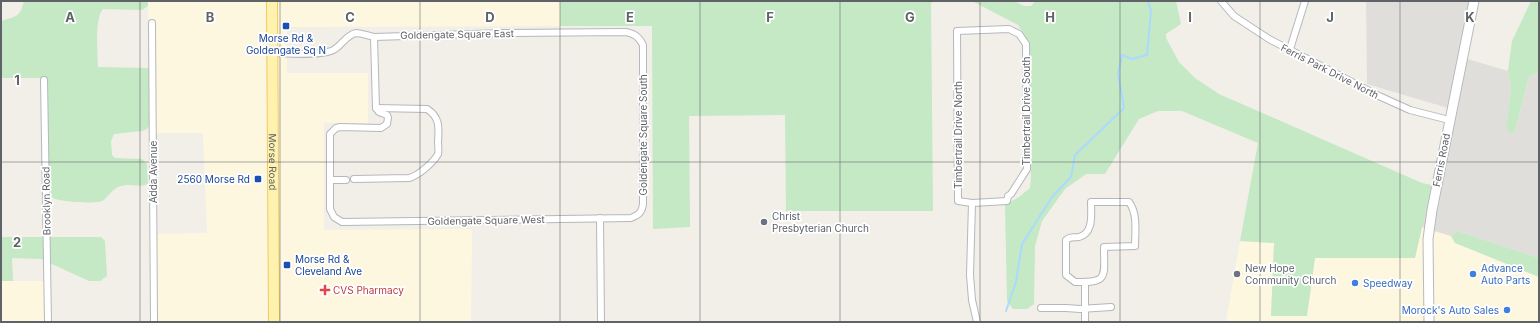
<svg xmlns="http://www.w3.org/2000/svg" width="1540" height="323" viewBox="0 0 1540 323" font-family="Inter,sans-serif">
<rect width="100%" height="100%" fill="#f1efe8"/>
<g fill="#fef7e0">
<polygon points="148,1 560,1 560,26 287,27 287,73 368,73 368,123 324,123 324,230 472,229 471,322 154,322 154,234 207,233 203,133 151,133"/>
<polygon points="1421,227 1451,236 1455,243 1539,277 1539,322 1226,322 1240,241 1274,243 1271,316 1307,316 1315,258 1415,258"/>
<polygon points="1,281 46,281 48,322 1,322"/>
</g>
<polygon fill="#e0deda" points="1366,1 1472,1 1461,57 1508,71 1511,89 1506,125 1515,131 1529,77 1539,72 1539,258 1457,231 1451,236 1421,227 1432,185 1436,187 1451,109 1367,84"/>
<g fill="#c5e8c5">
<path d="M24,1H148V6L142,10L103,9C94,19 98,54 98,67L149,68L151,123L147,129L142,131L114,134L111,141L112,155L115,158L142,159L147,164L148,184C139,188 130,183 121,186C112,188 109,197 102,201C95,204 60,202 53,198C51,197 50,195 49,194L47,78H1V21C16,16 20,18 24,1Z"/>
<polygon points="560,1 935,1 931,3 933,211 786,211 785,115 689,116 690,227 653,229 652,26 560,26"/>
<polygon points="972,1 1014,1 1024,6 1031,6 1035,1 1176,1 1181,24 1166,34 1166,38 1179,62 1195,78 1219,94 1422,183 1432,185 1415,258 1315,258 1307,316 1271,316 1274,243 1240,241 1258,143 1182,111 1158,111 1139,119 1105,174 1086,174 1065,189 1042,221 1035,246 1034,304 1027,309 1013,309 1007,301 1005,205 1019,197 1030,188 1031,176 1027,40 1018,25"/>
<polygon points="1531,1 1539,1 1539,72 1529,77 1515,131 1512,133 1508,132 1506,125 1511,89 1508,71 1512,41"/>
<polygon points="1457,231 1539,258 1539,277 1455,243 1451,236"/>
<polygon points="1,237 101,237 105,241 107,276 100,281 89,281 41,259 12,258 13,281 1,281"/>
</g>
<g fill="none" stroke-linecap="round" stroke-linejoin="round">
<polyline stroke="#aadaff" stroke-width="2" points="1006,311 1016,282 1022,244 1052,197 1071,177 1075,155 1124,108 1118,74 1122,55 1132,59 1147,55 1151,11 1148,1"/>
<defs>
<g id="street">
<polyline points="1221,1 1234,16 1269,39 1379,96 1410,110 1449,120"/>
<polyline points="152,23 154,322"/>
<polygon points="1009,29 1019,34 1026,44 1027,169 1011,194 1008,196 1007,201 972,203 958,201 957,31"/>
<polyline points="1290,49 1305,1"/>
<path d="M273,53C289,53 317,56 331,51C341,48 345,35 356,33C361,33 369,36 374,37L505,33L626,32C635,34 639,37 643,45V204C642,212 639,215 631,218L342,222L334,217L330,209V134L336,128L340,127L381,128L387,124L388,118L387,115L379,112L376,108L374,37"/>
<polyline points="44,80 48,322"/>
<path d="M354,179L409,178C418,176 434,162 438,154C439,151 438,145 438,142C439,128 440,117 427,109L376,108"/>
<polyline points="330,180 346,180"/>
<path d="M1091,202H1129C1138,214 1135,232 1135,246L1104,247C1104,277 1109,283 1075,282L1066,275V240C1071,236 1073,238 1079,237C1094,233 1091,214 1091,202Z"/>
<polyline points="972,203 970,275 972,300 977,322"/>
<polyline points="600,218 601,322"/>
<polyline points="1085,283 1085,322"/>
<polyline points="1041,308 1066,308 1080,309 1111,307"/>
</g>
<polyline id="secondary" points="1429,322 1428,239 1432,210 1474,1"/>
<g id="primary">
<path id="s1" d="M272,1L274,322"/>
</g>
</defs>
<use href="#street" stroke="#b5b8bc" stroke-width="8"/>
<use href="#secondary" stroke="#b6babf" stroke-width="11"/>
<use href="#primary" stroke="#f2c960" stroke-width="12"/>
<use href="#street" stroke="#fff" stroke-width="6"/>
<use href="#secondary" stroke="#fff" stroke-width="9"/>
<use href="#primary" stroke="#fff2af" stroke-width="10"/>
</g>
<path fill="none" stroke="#5f6368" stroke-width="1" stroke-opacity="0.55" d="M140,1V322M280,1V322M420,1V322M560,1V322M700,1V322M840,1V322M980,1V322M1120,1V322M1260,1V322M1400,1V322M1,162H1539"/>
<g fill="#1a4fb4" stroke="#fff" stroke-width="1.5">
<rect x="282" y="22" width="8" height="8" rx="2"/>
<rect x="254" y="175" width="8" height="8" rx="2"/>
<rect x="283" y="261" width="8" height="8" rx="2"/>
</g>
<g fill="#6b7280" stroke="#fff" stroke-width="1.5">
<circle cx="764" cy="222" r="4"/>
<circle cx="1237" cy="274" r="4"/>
</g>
<g fill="#3f7fe0" stroke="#fff" stroke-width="1.5">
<circle cx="1473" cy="274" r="4"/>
<circle cx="1355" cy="283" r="4"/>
<circle cx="1507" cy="310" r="4"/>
</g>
<path fill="#e0444e" stroke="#fff" stroke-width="1.5" d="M323 284h4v4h4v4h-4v4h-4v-4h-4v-4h4z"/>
<g text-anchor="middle" stroke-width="3.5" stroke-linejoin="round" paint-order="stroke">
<g font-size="10" fill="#5f6368" stroke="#fff">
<text transform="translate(457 34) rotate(-1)" y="4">Goldengate Square East</text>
<text transform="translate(1330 71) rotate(27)" y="4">Ferris Park Drive North</text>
<text transform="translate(1026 111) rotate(-90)" y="4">Timbertrail Drive South</text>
<text transform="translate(643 135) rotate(-90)" y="4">Goldengate Square South</text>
<text transform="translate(958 135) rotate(-90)" y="4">Timbertrail Drive North</text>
<text transform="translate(1441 160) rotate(-79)" y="4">Ferris Road</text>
<text dy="4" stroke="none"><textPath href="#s1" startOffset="161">Morse Road</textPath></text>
<text transform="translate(153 172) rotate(-90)" y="4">Adda Avenue</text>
<text transform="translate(46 201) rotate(-91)" y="4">Brooklyn Road</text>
<text transform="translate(486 220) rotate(-1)" y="4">Goldengate Square West</text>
</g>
<g font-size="10" fill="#164399" stroke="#fff">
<text x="286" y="42">Morse Rd &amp;<tspan x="286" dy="12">Goldengate Sq N</tspan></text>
<text x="250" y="183" text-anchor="end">2560 Morse Rd</text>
<text x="295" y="263" text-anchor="start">Morse Rd &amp;<tspan x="295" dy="12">Cleveland Ave</tspan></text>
</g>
<g font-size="10" fill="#5b616d" stroke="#fff" text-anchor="start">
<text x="772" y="220">Christ<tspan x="772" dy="12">Presbyterian Church</tspan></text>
<text x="1245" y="272">New Hope<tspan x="1245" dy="12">Community Church</tspan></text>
</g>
<g font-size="10" fill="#366cbe" stroke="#fff" text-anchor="start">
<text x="1481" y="272">Advance<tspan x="1481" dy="12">Auto Parts</tspan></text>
<text x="1363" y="287">Speedway</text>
<text x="1499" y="314" text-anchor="end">Morock's Auto Sales</text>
</g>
<g font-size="10" fill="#be3a42" stroke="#fff" text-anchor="start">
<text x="333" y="294">CVS Pharmacy</text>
</g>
</g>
<g font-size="13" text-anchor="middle" font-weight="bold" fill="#5f6368" stroke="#fff" stroke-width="3.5" stroke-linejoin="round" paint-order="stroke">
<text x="70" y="22">A</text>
<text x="210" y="22">B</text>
<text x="350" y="22">C</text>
<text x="490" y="22">D</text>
<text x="630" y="22">E</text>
<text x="770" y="22">F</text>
<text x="910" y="22">G</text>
<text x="1050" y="22">H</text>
<text x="1190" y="22">I</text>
<text x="1330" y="22">J</text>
<text x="1470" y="22">K</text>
<text x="17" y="85">1</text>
<text x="17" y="247">2</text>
</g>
<rect width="1540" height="323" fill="none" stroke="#5f6368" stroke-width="4"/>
</svg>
